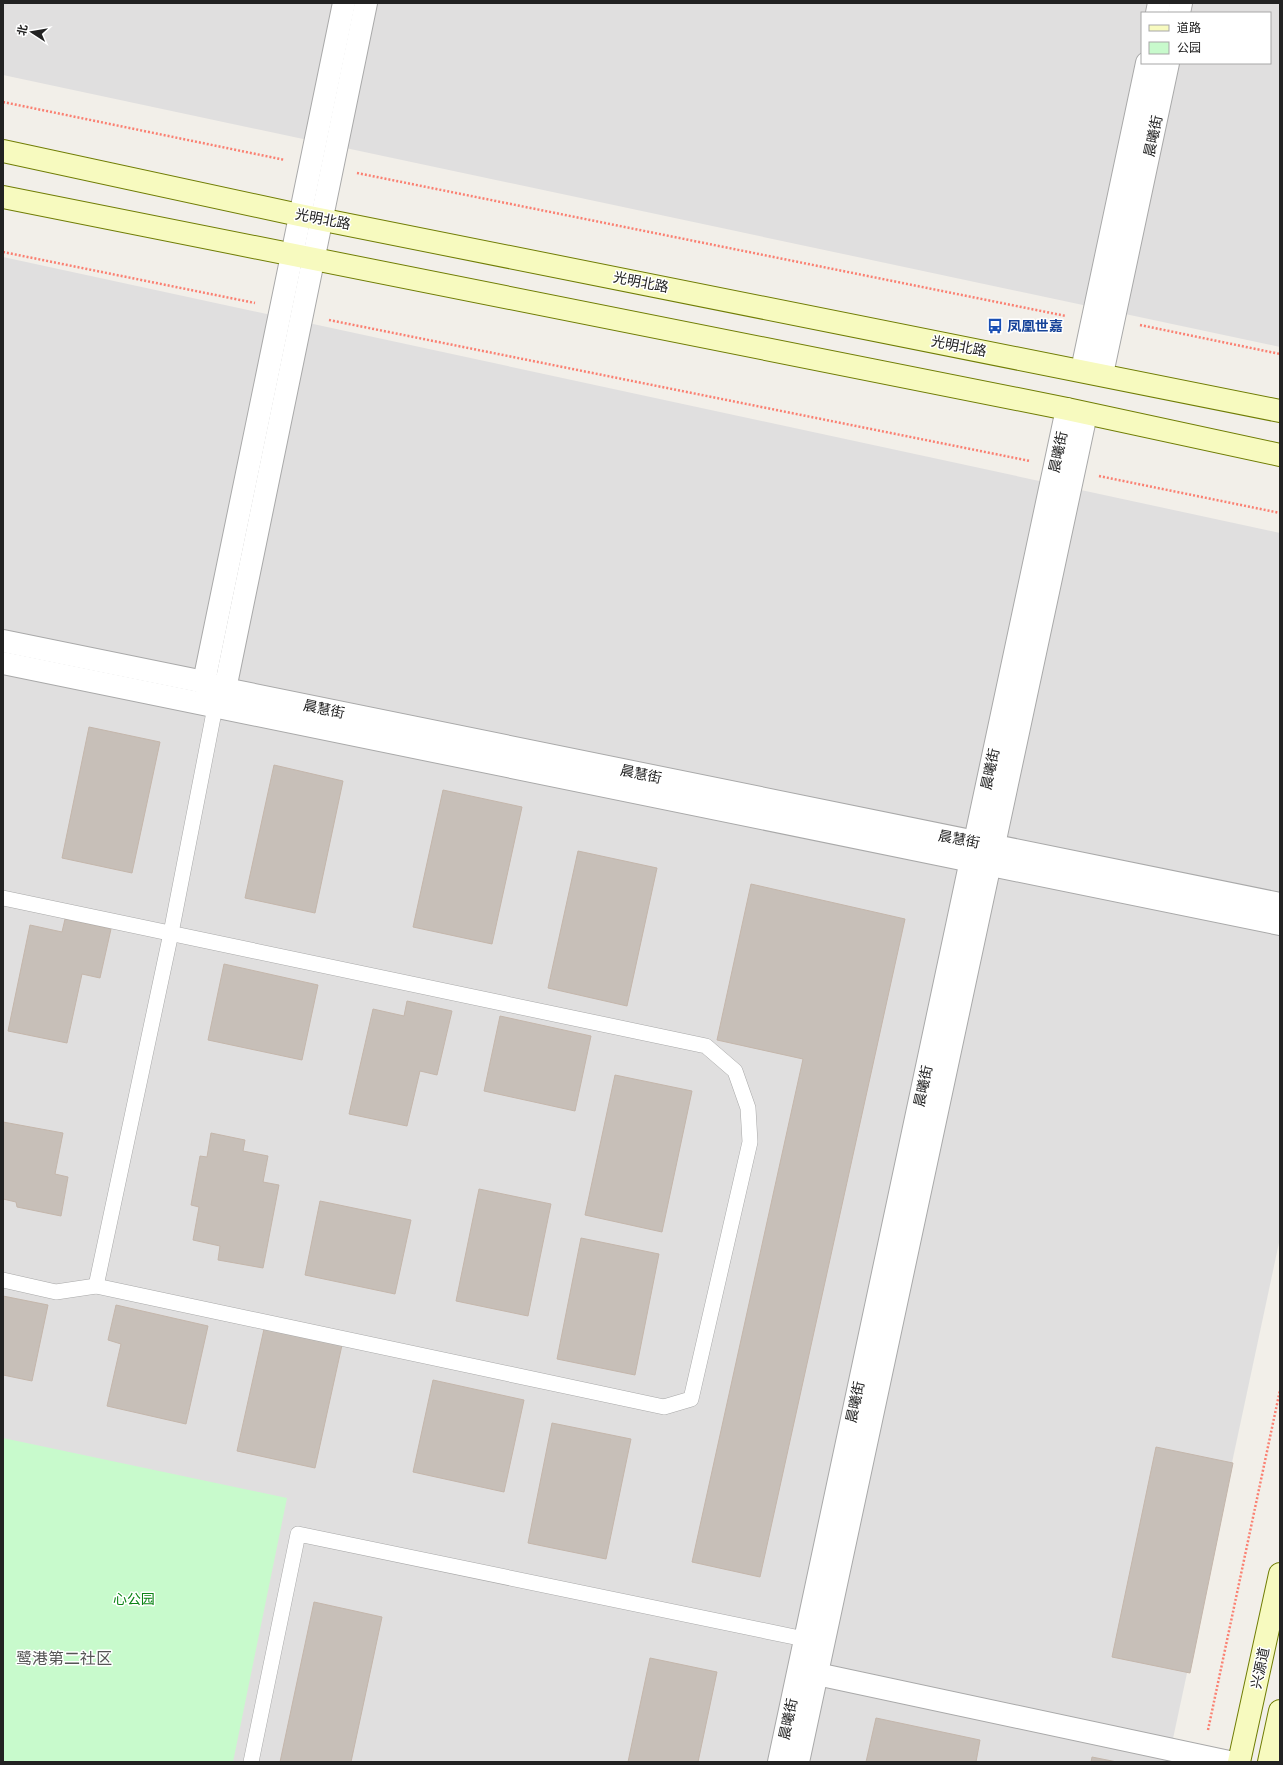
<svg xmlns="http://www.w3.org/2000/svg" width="1283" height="1765" viewBox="0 0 1283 1765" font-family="Barlow,'Noto Sans SC',sans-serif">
<rect width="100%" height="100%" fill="#f2efe9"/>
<g fill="#e0dfdf" fill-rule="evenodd">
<path d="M3,3H1280V347L3,75ZM1142,13H1270V63H1142Z"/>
<polygon points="3,257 1280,533 1280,1238 1168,1762 3,1762"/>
</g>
<polygon fill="#c8facc" points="3,1438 287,1498 233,1762 3,1762"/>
<g fill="#c7bfb8" stroke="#c4b6ab">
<polygon points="89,727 160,742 132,873 62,858"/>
<polygon points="274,765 343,781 315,913 245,898"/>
<polygon points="443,790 522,807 492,944 413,927"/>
<polygon points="578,851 657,868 627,1006 548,988"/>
<polygon points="751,884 905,919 760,1577 692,1562 803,1059 717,1040"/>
<polygon points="65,919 111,929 100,978 82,974 67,1043 8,1031 30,925 62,932"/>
<polygon points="224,964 318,985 302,1060 208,1040"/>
<polygon points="407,1001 452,1011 437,1075 420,1071 407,1126 349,1114 373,1009 404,1016"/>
<polygon points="500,1016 591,1036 575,1111 484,1091"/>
<polygon points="615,1075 692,1091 662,1232 585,1215"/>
<polygon points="3,1122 63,1133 55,1174 68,1177 61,1216 17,1207 16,1202 3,1199"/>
<polygon points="211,1133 245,1140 243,1151 268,1156 263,1182 279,1185 263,1268 218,1260 220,1246 193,1240 199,1207 191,1205 200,1156 207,1157"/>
<polygon points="479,1189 551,1204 528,1316 456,1301"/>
<polygon points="320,1201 411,1220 395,1294 305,1275"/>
<polygon points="581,1238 659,1254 635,1375 557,1359"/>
<polygon points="3,1296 48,1305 32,1381 3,1375"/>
<polygon points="116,1305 208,1326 186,1424 107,1406 121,1344 108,1340"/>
<polygon points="264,1329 342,1345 315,1468 237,1451"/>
<polygon points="433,1380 524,1400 504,1492 413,1472"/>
<polygon points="552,1423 631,1439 606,1559 528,1543"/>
<polygon points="1156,1447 1233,1463 1190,1673 1112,1657"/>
<polygon points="314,1602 382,1617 351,1762 280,1762"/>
<polygon points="650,1658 717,1672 698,1762 628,1762"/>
<polygon points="876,1718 980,1740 976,1762 866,1762"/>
<polygon points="1092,1757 1117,1762 1091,1762"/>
</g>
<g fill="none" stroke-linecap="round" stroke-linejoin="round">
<defs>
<g id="lane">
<polyline points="3,898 706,1046 735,1071 748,1108 750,1142 691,1399 664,1407 96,1286 56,1292 3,1280"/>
<polyline points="96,1286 171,933 215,707"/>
<polyline points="251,1762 298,1534 814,1641"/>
</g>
<g id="street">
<polyline points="1157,13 1159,3"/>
<polyline points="1179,13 1181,3"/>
<polyline points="1082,370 1147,63"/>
<polyline points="1102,374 1168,63"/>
<polyline points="3,641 204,682 225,689 1280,904"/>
<polyline points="3,663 1280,924"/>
<polyline points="210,696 204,682 344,3"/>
<polyline points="218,701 225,689 366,3"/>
<polyline points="817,1674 1229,1762"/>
<polyline points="779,1762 1067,409"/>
<polyline points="798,1762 1086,414"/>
</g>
<g id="secondary">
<polyline points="3,151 299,215 1280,411"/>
<polyline points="3,197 1067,409 1280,455"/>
<polyline points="1239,1762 1280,1574"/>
<polyline points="1269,1762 1280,1711"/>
</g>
</defs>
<use href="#lane" stroke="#a9a9a9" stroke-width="16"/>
<use href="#street" stroke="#a9a9a9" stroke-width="24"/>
<use href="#secondary" stroke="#707d05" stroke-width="24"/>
<g stroke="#fa8072" stroke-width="2.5" stroke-dasharray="2 2" stroke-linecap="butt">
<polyline points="3,102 285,160"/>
<polyline points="357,173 1066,316"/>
<polyline points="3,252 255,303"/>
<polyline points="329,320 1030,461"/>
<polyline points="1140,325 1280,354"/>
<polyline points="1099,476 1280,513"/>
<polyline points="1208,1730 1280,1390"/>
</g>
<use href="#lane" stroke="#fff" stroke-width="15"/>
<use href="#street" stroke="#fff" stroke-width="22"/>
<use href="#secondary" stroke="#f7fabf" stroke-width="22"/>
</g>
<defs>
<symbol id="bus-bare" viewBox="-9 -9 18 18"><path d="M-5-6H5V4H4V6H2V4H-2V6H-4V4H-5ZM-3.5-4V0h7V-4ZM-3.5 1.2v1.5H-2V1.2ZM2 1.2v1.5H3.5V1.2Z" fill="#1a4fb4" stroke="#fff" stroke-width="2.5" paint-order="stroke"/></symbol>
</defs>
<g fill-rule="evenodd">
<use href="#bus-bare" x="984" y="315" width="22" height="22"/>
</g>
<g text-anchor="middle" stroke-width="3" stroke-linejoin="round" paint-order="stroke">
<g font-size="14" fill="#222" stroke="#fff">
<text transform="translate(1153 136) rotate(-78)" y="5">晨曦街</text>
<text transform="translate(323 219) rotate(11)" y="5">光明北路</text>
<text transform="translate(641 282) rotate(11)" y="5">光明北路</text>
<text transform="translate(959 346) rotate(11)" y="5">光明北路</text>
<text transform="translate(1058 452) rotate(-78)" y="5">晨曦街</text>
<text transform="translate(324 709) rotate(12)" y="5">晨慧街</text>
<text transform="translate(990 769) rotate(-78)" y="5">晨曦街</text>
<text transform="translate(641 774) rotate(12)" y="5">晨慧街</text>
<text transform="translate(959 839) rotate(11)" y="5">晨慧街</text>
<text transform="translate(923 1086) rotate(-78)" y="5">晨曦街</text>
<text transform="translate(855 1402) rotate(-78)" y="5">晨曦街</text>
<text transform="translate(1260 1668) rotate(-78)" y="5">兴源道</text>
<text transform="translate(788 1719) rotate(-78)" y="5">晨曦街</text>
</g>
<g font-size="14" font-weight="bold" fill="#164399" stroke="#fff" text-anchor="start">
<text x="1007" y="331">凤凰世嘉</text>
</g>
<g font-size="14" fill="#0c8416" stroke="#fff">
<text x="134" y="1604">心公园</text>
</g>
<g font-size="16" fill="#555" stroke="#fff">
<text x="64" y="1664">鹭港第二社区</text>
</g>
</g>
<rect width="1283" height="1765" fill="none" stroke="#222222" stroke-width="8"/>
<rect x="1141" y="12" width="130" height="52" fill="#ffffff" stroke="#a7a7a7"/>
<rect x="1149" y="25" width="20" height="6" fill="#f7fabf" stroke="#a7a7a7"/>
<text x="1177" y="32" font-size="12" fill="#222222">道路</text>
<rect x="1149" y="42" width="20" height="12" fill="#c8facc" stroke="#a7a7a7"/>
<text x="1177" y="52" font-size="12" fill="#222222">公园</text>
<g transform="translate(32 32) rotate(282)" stroke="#ffffff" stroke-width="3" paint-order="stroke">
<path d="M0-3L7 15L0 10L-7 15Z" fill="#222222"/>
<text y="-6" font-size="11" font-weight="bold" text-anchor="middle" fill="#222222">北</text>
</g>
</svg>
